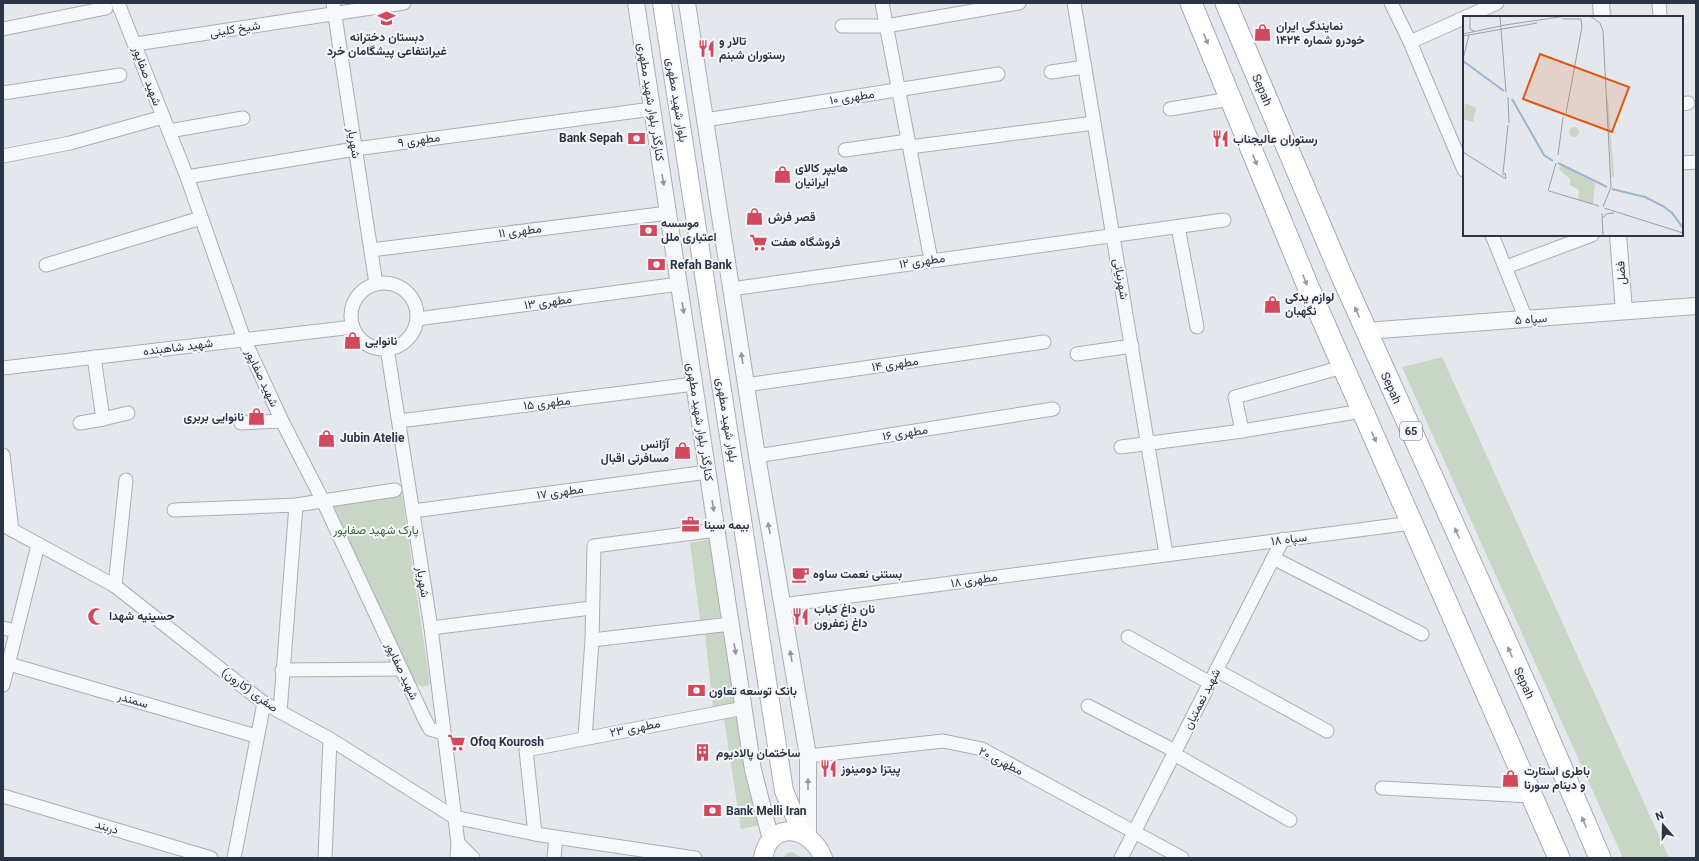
<svg xmlns="http://www.w3.org/2000/svg" width="1699" height="861" viewBox="0 0 1699 861" font-family="Roboto,Vazirmatn,sans-serif">
<rect width="100%" height="100%" fill="#e4e7ec"/>
<g fill="#c9d6c5">
<polygon points="1442,357 1669,858 1623,858 1402,367"/>
<polygon points="402,495 430,684 423,687 416,684 330,504"/>
<polygon points="711,539 722,617 700,620 690,543"/>
<polygon points="726,630 737,704 713,707 705,634"/>
<polygon points="740,717 761,825 741,829 724,719"/>
<polygon points="792,852 802,858 783,858 787,853"/>
</g>
<g fill="none" stroke-linecap="round" stroke-linejoin="round">
<defs>
<g id="minor">
<polyline points="118,3 187,177 244,339 282,421 323,501 425,720 430,729 443,733"/>
<polyline points="333,3 376,284"/>
<polyline points="882,3 931,260"/>
<polyline points="1074,3 1166,554"/>
<polyline points="1391,3 1410,42 1464,170"/>
<polyline points="1659,3 1660,15"/>
<polyline points="1466,17 1497,3"/>
<polyline points="842,26 886,26 1019,3"/>
<polyline points="3,29 106,8"/>
<polyline points="1410,42 1464,18"/>
<polyline points="136,44 404,3"/>
<polyline points="1051,72 1085,67"/>
<polyline points="3,93 120,75"/>
<polyline points="1682,104 1688,103"/>
<polyline points="1170,109 1230,99"/>
<polyline points="705,120 998,74"/>
<polyline points="169,131 243,118"/>
<polyline points="910,147 1094,123"/>
<polyline points="845,150 908,141"/>
<polyline points="3,156 70,143 163,117"/>
<polyline points="1682,163 1696,162"/>
<polyline points="187,177 355,149 652,109"/>
<polyline points="1178,227 1197,327"/>
<polyline points="1492,235 1526,319"/>
<polyline points="371,250 668,213"/>
<polyline points="46,265 201,218"/>
<polyline points="1506,267 1592,235"/>
<circle cx="384" cy="316" r="33"/>
<polyline points="731,289 1224,220"/>
<polyline points="417,319 679,284"/>
<polyline points="387,348 431,628 458,843 457,858"/>
<polyline points="1077,354 1132,346"/>
<polyline points="94,357 103,419 128,413"/>
<polyline points="3,368 353,327"/>
<polyline points="746,385 1044,342"/>
<polyline points="399,421 694,384"/>
<polyline points="80,423 103,419"/>
<polyline points="241,423 282,421"/>
<polyline points="1242,431 1235,397 1343,367"/>
<polyline points="1121,447 1242,431 1362,411"/>
<polyline points="3,455 12,530"/>
<polyline points="757,456 1053,409"/>
<polyline points="174,510 296,505 395,490"/>
<polyline points="413,511 708,472"/>
<polyline points="3,525 115,586 264,703 330,739 454,817 535,834 695,858"/>
<polyline points="1273,558 1422,634"/>
<polyline points="115,586 126,480"/>
<polyline points="782,605 1412,523"/>
<polyline points="3,628 16,631"/>
<polyline points="431,628 591,608"/>
<polyline points="1128,637 1210,683"/>
<polyline points="592,640 731,624"/>
<polyline points="9,664 256,736"/>
<polyline points="282,670 401,669"/>
<polyline points="1216,670 1327,731"/>
<polyline points="3,685 38,545"/>
<polyline points="1088,706 1175,751"/>
<polyline points="280,712 296,505"/>
<polyline points="585,738 592,640 594,546 716,530"/>
<polyline points="1174,754 1290,820"/>
<polyline points="808,756 943,741 982,749 1182,858"/>
<polyline points="1382,788 1532,796"/>
<polyline points="3,796 211,858"/>
<polyline points="535,834 526,750 744,708"/>
<polyline points="458,843 473,858"/>
<polyline points="234,858 264,703"/>
<polyline points="325,858 330,739"/>
<polyline points="554,858 556,837"/>
<polyline points="1121,858 1283,539"/>
</g>
<g id="tertiary">
<polyline points="636,3 753,770 771,840"/>
<polyline points="687,3 757,456 808,756 808,837"/>
<polyline points="1601,3 1602,17"/>
<polyline points="1618,235 1624,311"/>
<polyline points="1366,331 1696,306"/>
</g>
<g id="secondary">
<polyline points="662,3 784,791 802,833"/>
<path d="M763,858C770,819 811,826 823,858"/>
</g>
<g id="primary">
<polyline points="1191,3 1309,289 1559,858"/>
<polyline points="1226,3 1340,272 1531,697 1600,858"/>
</g>
</defs>
<use href="#minor" stroke="#a9aeb7" stroke-width="15"/>
<use href="#tertiary" stroke="#a9aeb7" stroke-width="18"/>
<use href="#secondary" stroke="#a9aeb7" stroke-width="20"/>
<use href="#primary" stroke="#a3abb8" stroke-width="23"/>
<use href="#minor" stroke="#f7f8fa" stroke-width="13"/>
<use href="#tertiary" stroke="#f7f8fa" stroke-width="16"/>
<use href="#secondary" stroke="#fff" stroke-width="18"/>
<use href="#primary" stroke="#fff" stroke-width="21"/>
</g>
<defs><path id="oneway-solid" d="M-6-.8H1V-3.2L6.5 0L1 3.2V.8H-6Z"/></defs>
<g fill="#959aa2">
<use href="#oneway-solid" transform="translate(1206 39) rotate(68)"/>
<use href="#oneway-solid" transform="translate(1255 160) rotate(68)"/>
<use href="#oneway-solid" transform="translate(1305 280) rotate(68)"/>
<use href="#oneway-solid" transform="translate(1357 312) rotate(-114)"/>
<use href="#oneway-solid" transform="translate(1374 437) rotate(66)"/>
<use href="#oneway-solid" transform="translate(1457 533) rotate(-114)"/>
<use href="#oneway-solid" transform="translate(1510 652) rotate(-114)"/>
<use href="#oneway-solid" transform="translate(1584 822) rotate(-113)"/>
</g>
<g fill="#9196a0">
<use href="#oneway-solid" transform="translate(663 180) rotate(81)"/>
<use href="#oneway-solid" transform="translate(683 308) rotate(81)"/>
<use href="#oneway-solid" transform="translate(742 358) rotate(-99)"/>
<use href="#oneway-solid" transform="translate(713 506) rotate(81)"/>
<use href="#oneway-solid" transform="translate(769 528) rotate(-100)"/>
<use href="#oneway-solid" transform="translate(735 649) rotate(81)"/>
<use href="#oneway-solid" transform="translate(791 656) rotate(-100)"/>
<use href="#oneway-solid" transform="translate(808 784) rotate(-90)"/>
</g>
<defs>
<symbol id="school-bare" viewBox="-9 -9 18 18"><path d="M0-5L7-2L0 1L-7-2ZM-4 1L0 2.5L4 1V4Q0 6-4 4Z" fill="#d1495b" stroke="#f4f6f9" stroke-width="2.5" paint-order="stroke"/></symbol>
<symbol id="shop-bare" viewBox="-9 -9 18 18"><path d="M-5-2.5h2.3a2.7 3.5 0 0 1 5.4 0H5L5.5 6h-11ZM-1.5-2.5h3a1.5 2.3 0 0 0-3 0Z" fill="#d1495b" stroke="#f4f6f9" stroke-width="2.5" paint-order="stroke"/></symbol>
<symbol id="restaurant-bare" viewBox="-9 -9 18 18"><path d="M-5-6h1v4h1v-4h1v4h1v-4h1v5L-1.5 .5V6h-2V.5L-5-1ZM5-6V6H3V1.5H1.5Q1.5-4 5-6Z" fill="#d1495b" stroke="#f4f6f9" stroke-width="2.5" paint-order="stroke"/></symbol>
<symbol id="bank-bare" viewBox="-9 -9 18 18"><path d="M-6-4H6V4H-6ZM0-2.3a2.3 2.3 0 1 0 0 4.6a2.3 2.3 0 1 0 0-4.6Z" fill="#d1495b" stroke="#f4f6f9" stroke-width="2.5" paint-order="stroke"/></symbol>
<symbol id="supermarket-bare" viewBox="-9 -9 18 18"><path d="M-6-5.5h2.5l.6 2H6L4.5 2H-2.5L-4.4-4H-6ZM-1.5 3.2a1.3 1.3 0 1 0 .1 0ZM3 3.2a1.3 1.3 0 1 0 .1 0Z" fill="#d1495b" stroke="#f4f6f9" stroke-width="2.5" paint-order="stroke"/></symbol>
<symbol id="office-bare" viewBox="-9 -9 18 18"><path d="M-6-3h4V-5.5h4V-3h4V5H-6ZM-1-4.5V-3h2v-1.5ZM-6 0V1H6V0Z" fill="#d1495b" stroke="#f4f6f9" stroke-width="2.5" paint-order="stroke"/></symbol>
<symbol id="cafe-bare" viewBox="-9 -9 18 18"><path d="M-5.5-4.5H6V0H3Q3 3.5 0 3.5H-2.5Q-5.5 3.5-5.5 0ZM3-3.2v2h1.7v-2ZM-6 4.5H4V6H-6Z" fill="#d1495b" stroke="#f4f6f9" stroke-width="2.5" paint-order="stroke"/></symbol>
<symbol id="mosque-bare" viewBox="-9 -9 18 18"><path d="M3.5-4.9A6 6 0 1 0 3.5 4.9A5 5 0 1 1 3.5-4.9Z" fill="#d1495b" stroke="#f4f6f9" stroke-width="2.5" paint-order="stroke"/></symbol>
<symbol id="building-bare" viewBox="-9 -9 18 18"><path d="M-4-6H4V6H1V3H-1V6H-4ZM-2.5-4.3h1.7v1.8h-1.7ZM.8-4.3h1.7v1.8H.8ZM-2.5-1h1.7V.8h-1.7ZM.8-1h1.7V.8H.8Z" fill="#d1495b" stroke="#f4f6f9" stroke-width="2.5" paint-order="stroke"/></symbol>
</defs>
<g fill-rule="evenodd">
<use href="#school-bare" x="374" y="6" width="25" height="25"/>
<use href="#shop-bare" x="1250" y="20" width="25" height="25"/>
<use href="#restaurant-bare" x="694" y="36" width="25" height="25"/>
<use href="#bank-bare" x="624" y="126" width="25" height="25"/>
<use href="#restaurant-bare" x="1208" y="126" width="25" height="25"/>
<use href="#shop-bare" x="770" y="162" width="25" height="25"/>
<use href="#shop-bare" x="742" y="204" width="25" height="25"/>
<use href="#bank-bare" x="636" y="218" width="25" height="25"/>
<use href="#supermarket-bare" x="746" y="230" width="25" height="25"/>
<use href="#bank-bare" x="644" y="252" width="25" height="25"/>
<use href="#shop-bare" x="1260" y="292" width="25" height="25"/>
<use href="#shop-bare" x="340" y="328" width="25" height="25"/>
<use href="#shop-bare" x="244" y="404" width="25" height="25"/>
<use href="#shop-bare" x="314" y="426" width="25" height="25"/>
<use href="#shop-bare" x="670" y="438" width="25" height="25"/>
<use href="#office-bare" x="678" y="512" width="25" height="25"/>
<use href="#cafe-bare" x="788" y="562" width="25" height="25"/>
<use href="#mosque-bare" x="84" y="604" width="25" height="25"/>
<use href="#restaurant-bare" x="788" y="604" width="25" height="25"/>
<use href="#bank-bare" x="684" y="678" width="25" height="25"/>
<use href="#supermarket-bare" x="444" y="730" width="25" height="25"/>
<use href="#building-bare" x="690" y="740" width="25" height="25"/>
<use href="#restaurant-bare" x="816" y="756" width="25" height="25"/>
<use href="#shop-bare" x="1498" y="766" width="25" height="25"/>
<use href="#bank-bare" x="700" y="798" width="25" height="25"/>
</g>
<g text-anchor="middle" stroke-width="4" stroke-linejoin="round" paint-order="stroke">
<rect fill="#f4f6f9" stroke="#676e7b" stroke-width="1" x="1400" y="422" width="22" height="18" rx="3"/>
<g font-size="11" font-weight="bold" fill="#2b3445">
<text x="1411" y="435">65</text>
</g>
<g font-size="12" font-weight="bold" fill="#2b3445" stroke="#f4f6f9" text-anchor="start">
<text x="1276" y="30">نمایندگی ایران<tspan x="1276" dy="14">خودرو شماره ۱۴۲۴</tspan></text>
<text x="387" y="41" text-anchor="middle">دبستان دخترانه<tspan x="387" dy="14">غیرانتفاعی پیشگامان خرد</tspan></text>
<text x="719" y="45">تالار و<tspan x="719" dy="14">رستوران شبنم</tspan></text>
<text x="623" y="142" text-anchor="end">Bank Sepah</text>
<text x="1233" y="143">رستوران عالیجناب</text>
<text x="795" y="172">هایپر کالای<tspan x="795" dy="14">ایرانیان</tspan></text>
<text x="768" y="221">قصر فرش</text>
<text x="661" y="227">موسسه<tspan x="661" dy="14">اعتباری ملل</tspan></text>
<text x="771" y="246">فروشگاه هفت</text>
<text x="670" y="269">Refah Bank</text>
<text x="1285" y="301">لوازم یدکی<tspan x="1285" dy="14">نگهبان</tspan></text>
<text x="365" y="345">نانوایی</text>
<text x="244" y="421" text-anchor="end">نانوایی بربری</text>
<text x="340" y="442">Jubin Atelie</text>
<text x="669" y="448" text-anchor="end">آژانس<tspan x="669" dy="14">مسافرتی اقبال</tspan></text>
<text x="704" y="529">بیمه سینا</text>
<text x="813" y="578">بستنی نعمت ساوه</text>
<text x="814" y="613">نان داغ کباب<tspan x="814" dy="14">داغ زعفرون</tspan></text>
<text x="109" y="620">حسینیه شهدا</text>
<text x="709" y="695">بانک توسعه تعاون</text>
<text x="470" y="746">Ofoq Kourosh</text>
<text x="716" y="757">ساختمان پالادیوم</text>
<text x="841" y="773">پیتزا دومینوز</text>
<text x="1524" y="775">باطری استارت<tspan x="1524" dy="14">و دینام سورنا</tspan></text>
<text x="726" y="815">Bank Melli Iran</text>
</g>
<g font-size="12" fill="#2b3445" stroke="#f4f6f9">
<text transform="translate(235 29) rotate(-9)" y="4">شیخ کلینی</text>
<text transform="translate(147 76) rotate(70)" y="4">شهید صفاپور</text>
<text transform="translate(1262 90) rotate(67)" y="4">Sepah</text>
<text transform="translate(852 97) rotate(-9)" y="4">مطهری ۱۰</text>
<text transform="translate(677 100) rotate(81)" y="4">بلوار شهید مطهری</text>
<text transform="translate(651 102) rotate(81)" y="4">کنارگذر بلوار شهید مطهری</text>
<text transform="translate(419 140) rotate(-8)" y="4">مطهری ۹</text>
<text transform="translate(354 143) rotate(81)" y="4">شهریار</text>
<text transform="translate(520 231) rotate(-7)" y="4">مطهری ۱۱</text>
<text transform="translate(922 261) rotate(-8)" y="4">مطهری ۱۲</text>
<text transform="translate(1621 273) rotate(-94)" y="4">فضل</text>
<text transform="translate(1121 279) rotate(80)" y="4">شهرنیانی</text>
<text transform="translate(548 302) rotate(-8)" y="4">مطهری ۱۳</text>
<text transform="translate(1531 319) rotate(-4)" y="4">سپاه ۵</text>
<text transform="translate(178 347) rotate(-7)" y="4">شهید شاهبنده</text>
<text transform="translate(895 364) rotate(-8)" y="4">مطهری ۱۴</text>
<text transform="translate(262 378) rotate(65)" y="4">شهید صفاپور</text>
<text transform="translate(1391 388) rotate(66)" y="4">Sepah</text>
<text transform="translate(547 403) rotate(-7)" y="4">مطهری ۱۵</text>
<text transform="translate(727 420) rotate(81)" y="4">بلوار شهید مطهری</text>
<text transform="translate(700 422) rotate(81)" y="4">کنارگذر بلوار شهید مطهری</text>
<text transform="translate(905 433) rotate(-9)" y="4">مطهری ۱۶</text>
<text transform="translate(560 492) rotate(-8)" y="4">مطهری ۱۷</text>
<text transform="translate(1289 539) rotate(-7)" y="4">سپاه ۱۸</text>
<text transform="translate(974 580) rotate(-8)" y="4">مطهری ۱۸</text>
<text transform="translate(423 582) rotate(81)" y="4">شهریار</text>
<text transform="translate(402 671) rotate(65)" y="4">شهید صفاپور</text>
<text transform="translate(1524 683) rotate(66)" y="4">Sepah</text>
<text transform="translate(250 690) rotate(36)" y="4">صفری (کارون)</text>
<text transform="translate(1202 699) rotate(-63)" y="4">شهید نعمتیان</text>
<text transform="translate(133 700) rotate(16)" y="4">سمندر</text>
<text transform="translate(635 728) rotate(-11)" y="4">مطهری ۲۳</text>
<text transform="translate(1001 761) rotate(27)" y="4">مطهری ۲۰</text>
<text transform="translate(107 827) rotate(17)" y="4">دربند</text>
</g>
<g font-size="12" fill="#3f6138" stroke="#f4f6f9">
<text x="376" y="534">پارک شهید صفاپور</text>
</g>
</g>
<g transform="translate(1463 16)">
<rect width="220" height="220" fill="#e4e7ec"/>
<path d="M143,84H145L151,161L149,162ZM2,87L13,92L10,106L0,103ZM106 116a5 5 0 1 1 10 0a5 5 0 1 1-10 0ZM99,149L132,167L130,188L115,184L116,174L107,169V163L96,153Z" fill="#c9d6c5"/>
<path fill="none" stroke="#9fb4cc" stroke-width="2" d="M0,45L41,75M49,83L81,139L90,145M95,147L144,171M149,173L182,181L200,190L209,197L220,212"/>
<path fill="none" stroke="#9a9fa9" stroke-width="1" d="M7,0V13L11,15M37,0L43,76M127,0L137,7L140,15L148,171L140,191M99,3H118M0,18L42,9L103,0M0,20L74,7M0,43L6,19M45,81L46,107M103,97L119,11L118,3M0,136L41,162H43L42,157L39,159M95,139L100,101M40,157L45,109M85,175L93,147M86,175L136,190M141,192L220,217M139,197L140,220M140,202L143,198L151,197"/>
<path fill="#df570f" fill-opacity="0.15" stroke="#df570f" stroke-width="2" d="M77,38L166,71L149,116L60,83Z"/>
<rect width="220" height="220" fill="none" stroke="#2b3445" stroke-width="2"/>
</g>
<rect width="1699" height="861" fill="none" stroke="#2b3445" stroke-width="8"/>
<g transform="translate(1663 825) rotate(340)" stroke="#f4f6f9" stroke-width="3" paint-order="stroke">
<path d="M0-3L7 15L0 10L-7 15Z" fill="#2b3445"/>
<text y="-6" font-size="11" font-weight="bold" text-anchor="middle" fill="#2b3445">N</text>
</g>
</svg>
